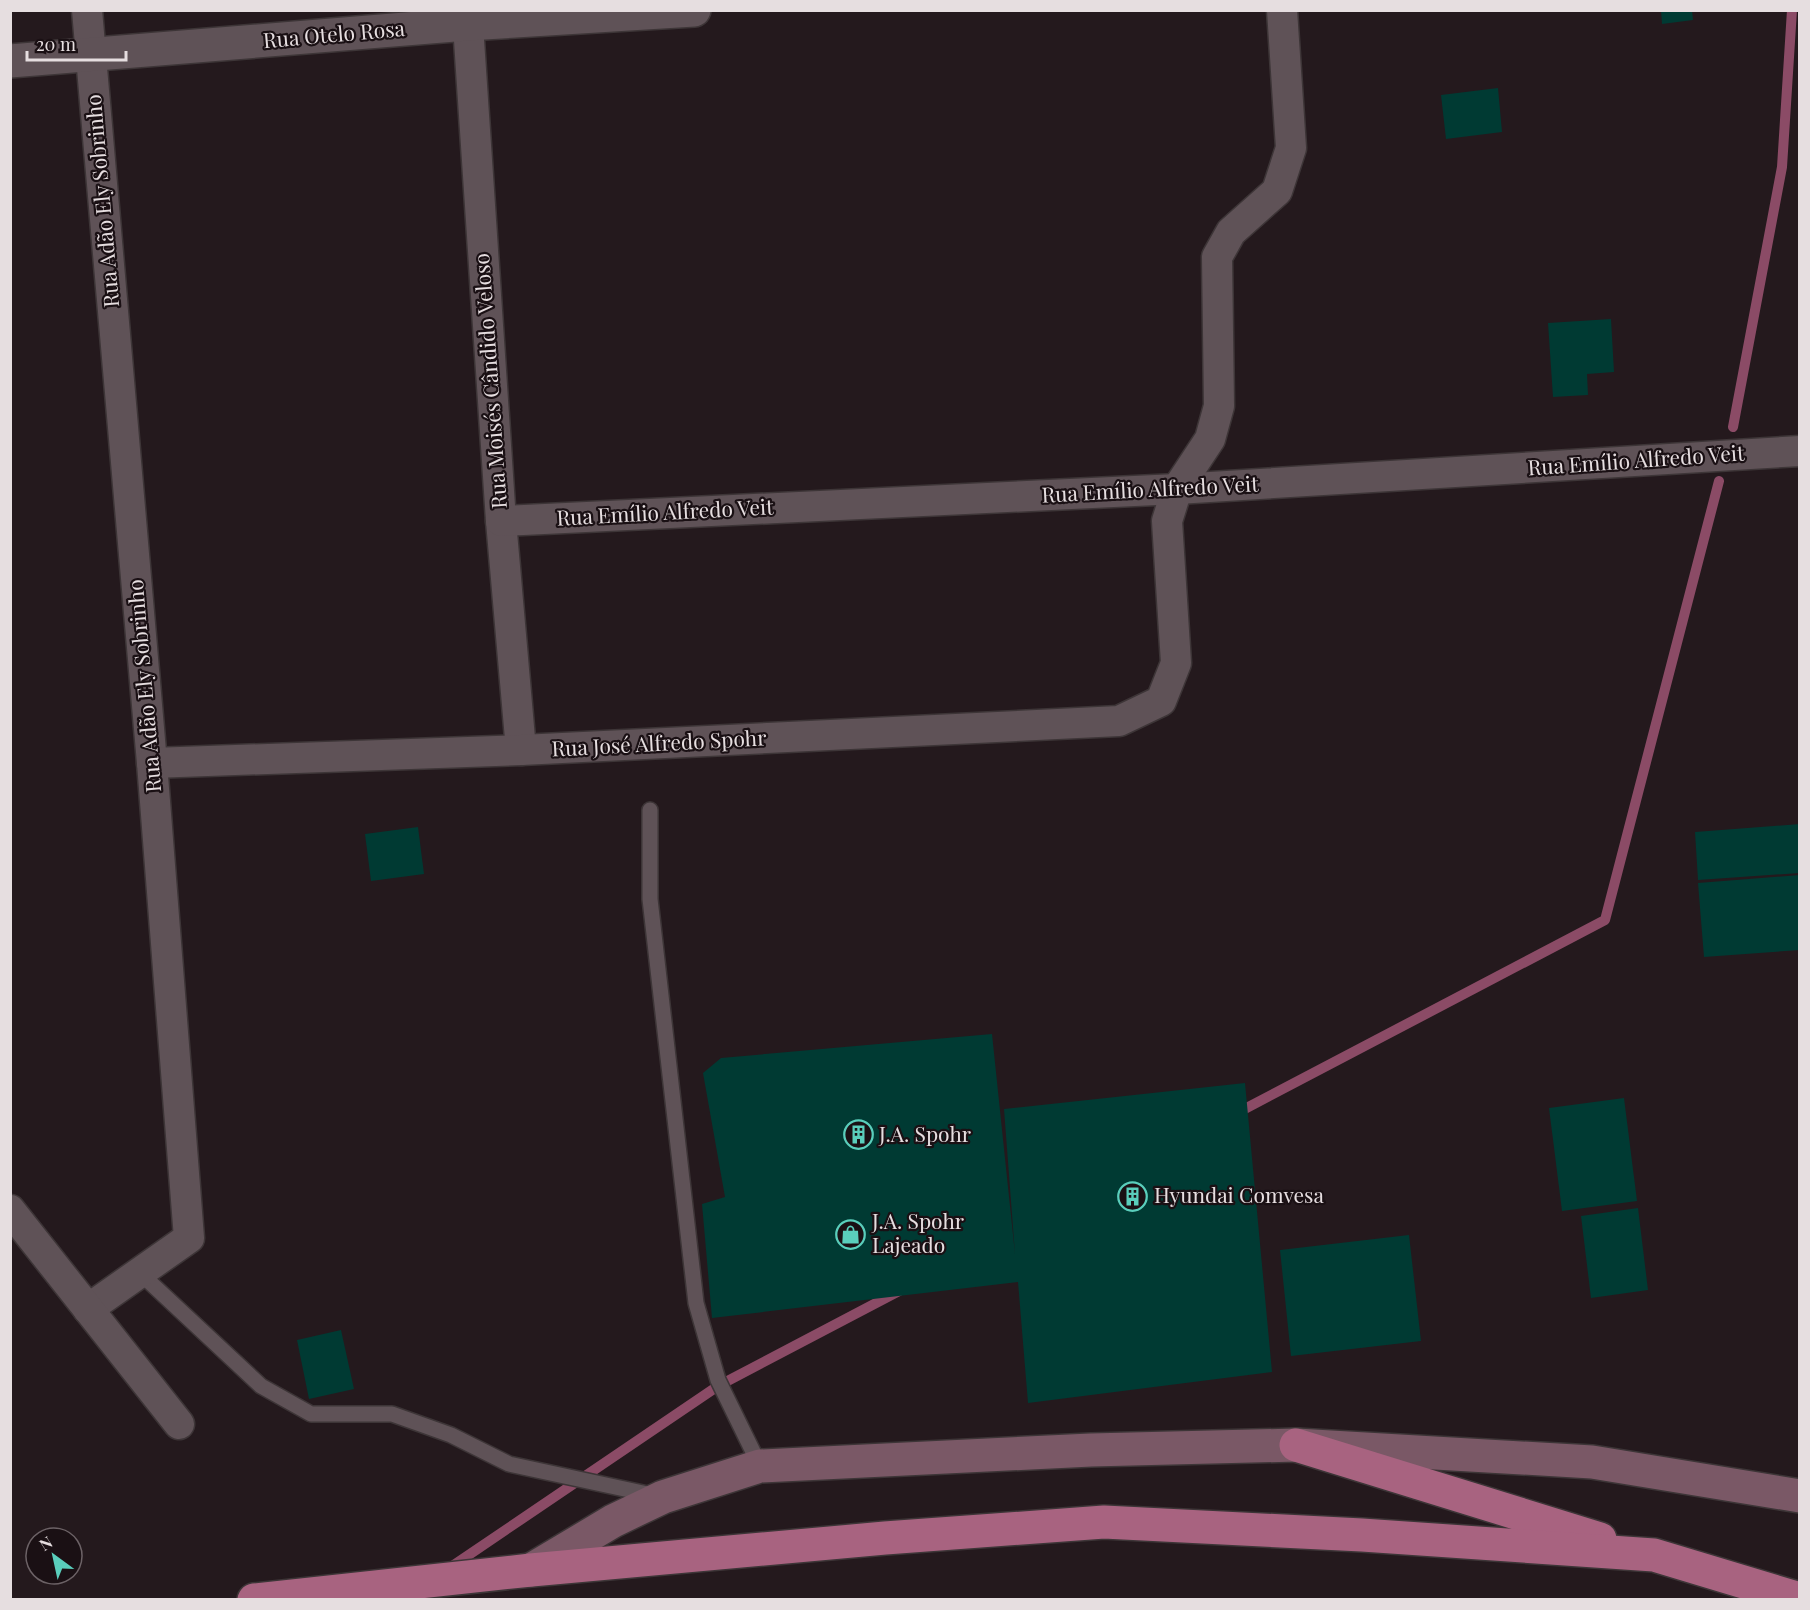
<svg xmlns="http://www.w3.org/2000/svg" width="1810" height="1610" viewBox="0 0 1810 1610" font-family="'Playfair Display',serif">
<rect width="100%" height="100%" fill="#24191d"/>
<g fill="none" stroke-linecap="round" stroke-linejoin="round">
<g stroke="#8b4b66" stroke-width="10">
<polyline points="1733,427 1782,167 1792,10"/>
<polyline points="1237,1113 1605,920 1719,481"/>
<polyline points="448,1569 718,1386 899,1291"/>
</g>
</g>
<g fill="#003a33">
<polygon points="1661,10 1692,10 1693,20 1662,24"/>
<polygon points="1498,88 1502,132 1446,139 1441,95"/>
<polygon points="1611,319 1614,372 1587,374 1588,395 1553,397 1548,323"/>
<polygon points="1800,824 1800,873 1698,880 1695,832"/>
<polygon points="418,827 424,874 371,881 365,834"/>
<polygon points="1800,875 1800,950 1704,957 1698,883"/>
<polygon points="992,1034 1015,1254 1004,1109 1245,1083 1272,1372 1028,1403 1018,1282 712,1318 702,1204 725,1197 703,1073 721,1058"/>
<polygon points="1624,1098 1637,1201 1562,1211 1549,1108"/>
<polygon points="1638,1208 1648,1290 1591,1298 1581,1216"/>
<polygon points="1409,1235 1421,1341 1291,1356 1280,1250"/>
<polygon points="341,1330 354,1389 309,1399 297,1340"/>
</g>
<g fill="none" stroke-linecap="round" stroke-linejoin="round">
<defs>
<g id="service">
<polyline points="650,810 650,899 696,1303 718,1380 760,1466"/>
<polyline points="140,1273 261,1386 311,1414 392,1414 451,1435 509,1464 657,1496"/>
</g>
<g id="minor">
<polyline points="87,10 152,763 189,1238 88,1309"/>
<polyline points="467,10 501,521 521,750"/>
<polyline points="501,521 1177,489 1800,451"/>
<polyline points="152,763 521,750 1119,721 1161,701 1176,663 1167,521 1177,489 1210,439 1219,406 1217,257 1231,232 1277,191 1291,148 1282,10"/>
<polyline points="10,1210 179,1424"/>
</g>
<polyline id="tertiary" points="10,61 467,24 694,10"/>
<polyline id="secondary" points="531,1570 613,1521 663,1497 760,1466 1091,1450 1296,1445 1592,1462 1800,1496"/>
<g id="trunk">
<polyline points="1296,1445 1600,1539"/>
<polyline points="254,1600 531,1570 885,1538 1104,1522 1362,1535 1654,1555 1800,1599"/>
</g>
</defs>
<use href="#service" stroke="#3d3537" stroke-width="18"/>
<use href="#minor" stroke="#3d3537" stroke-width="33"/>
<use href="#tertiary" stroke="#3d3537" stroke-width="36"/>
<use href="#secondary" stroke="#3d3537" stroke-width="36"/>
<use href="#trunk" stroke="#3d3537" stroke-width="36"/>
<use href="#service" stroke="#5f5257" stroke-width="15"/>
<use href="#minor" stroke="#5f5257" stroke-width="30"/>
<use href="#tertiary" stroke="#5f5257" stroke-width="33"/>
<use href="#secondary" stroke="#7a5866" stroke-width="33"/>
<use href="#trunk" stroke="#a86380" stroke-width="33"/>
</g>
<defs>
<symbol id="building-ring" viewBox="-11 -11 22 22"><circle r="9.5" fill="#1a1014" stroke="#5acebc" stroke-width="1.5"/><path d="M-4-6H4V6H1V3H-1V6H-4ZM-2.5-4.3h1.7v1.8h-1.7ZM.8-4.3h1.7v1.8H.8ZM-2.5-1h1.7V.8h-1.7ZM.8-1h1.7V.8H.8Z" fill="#5acebc"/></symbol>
<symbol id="shop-ring" viewBox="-11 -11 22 22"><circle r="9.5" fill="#1a1014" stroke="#5acebc" stroke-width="1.5"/><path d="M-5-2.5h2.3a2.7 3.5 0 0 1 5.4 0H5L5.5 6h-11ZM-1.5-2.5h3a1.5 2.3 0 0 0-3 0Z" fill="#5acebc"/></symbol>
</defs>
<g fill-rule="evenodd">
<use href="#building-ring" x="842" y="1118" width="33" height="33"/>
<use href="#building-ring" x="1116" y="1180" width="33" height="33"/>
<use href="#shop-ring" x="834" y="1218" width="33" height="33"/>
</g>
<g text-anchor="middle" stroke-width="4.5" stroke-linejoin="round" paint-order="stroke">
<g font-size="21" fill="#e6dee0" stroke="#1a1014">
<text transform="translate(334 35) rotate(-5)" y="7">Rua Otelo Rosa</text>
<text transform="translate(103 201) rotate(-95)" y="7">Rua Adão Ely Sobrinho</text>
<text transform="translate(491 381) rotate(-94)" y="7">Rua Moisés Cândido Veloso</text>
<text transform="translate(1636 461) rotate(-4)" y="7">Rua Emílio Alfredo Veit</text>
<text transform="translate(1150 490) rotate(-3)" y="7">Rua Emílio Alfredo Veit</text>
<text transform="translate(665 513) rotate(-3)" y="7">Rua Emílio Alfredo Veit</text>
<text transform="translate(145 686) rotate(-95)" y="7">Rua Adão Ely Sobrinho</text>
<text transform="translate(659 744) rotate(-3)" y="7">Rua José Alfredo Spohr</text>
</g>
<g font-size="21" fill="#e6dee0" stroke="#1a1014" text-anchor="start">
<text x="879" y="1142">J.A. Spohr</text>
<text x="1154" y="1203">Hyundai Comvesa</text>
<text x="872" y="1229">J.A. Spohr<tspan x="872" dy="24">Lajeado</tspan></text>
</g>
</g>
<rect width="1810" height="1610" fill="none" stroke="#e6dee0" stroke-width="24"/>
<g transform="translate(54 1556) rotate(327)"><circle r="28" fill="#1a1014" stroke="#6c6266" stroke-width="1.5"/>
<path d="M0-4.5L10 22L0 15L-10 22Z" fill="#5acebc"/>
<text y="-9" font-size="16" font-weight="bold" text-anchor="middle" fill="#e6dee0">N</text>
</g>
<path d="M27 51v9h99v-9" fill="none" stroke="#e6dee0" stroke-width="3"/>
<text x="36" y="51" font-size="18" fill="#e6dee0" stroke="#1a1014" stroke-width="4.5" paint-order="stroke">20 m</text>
</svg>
